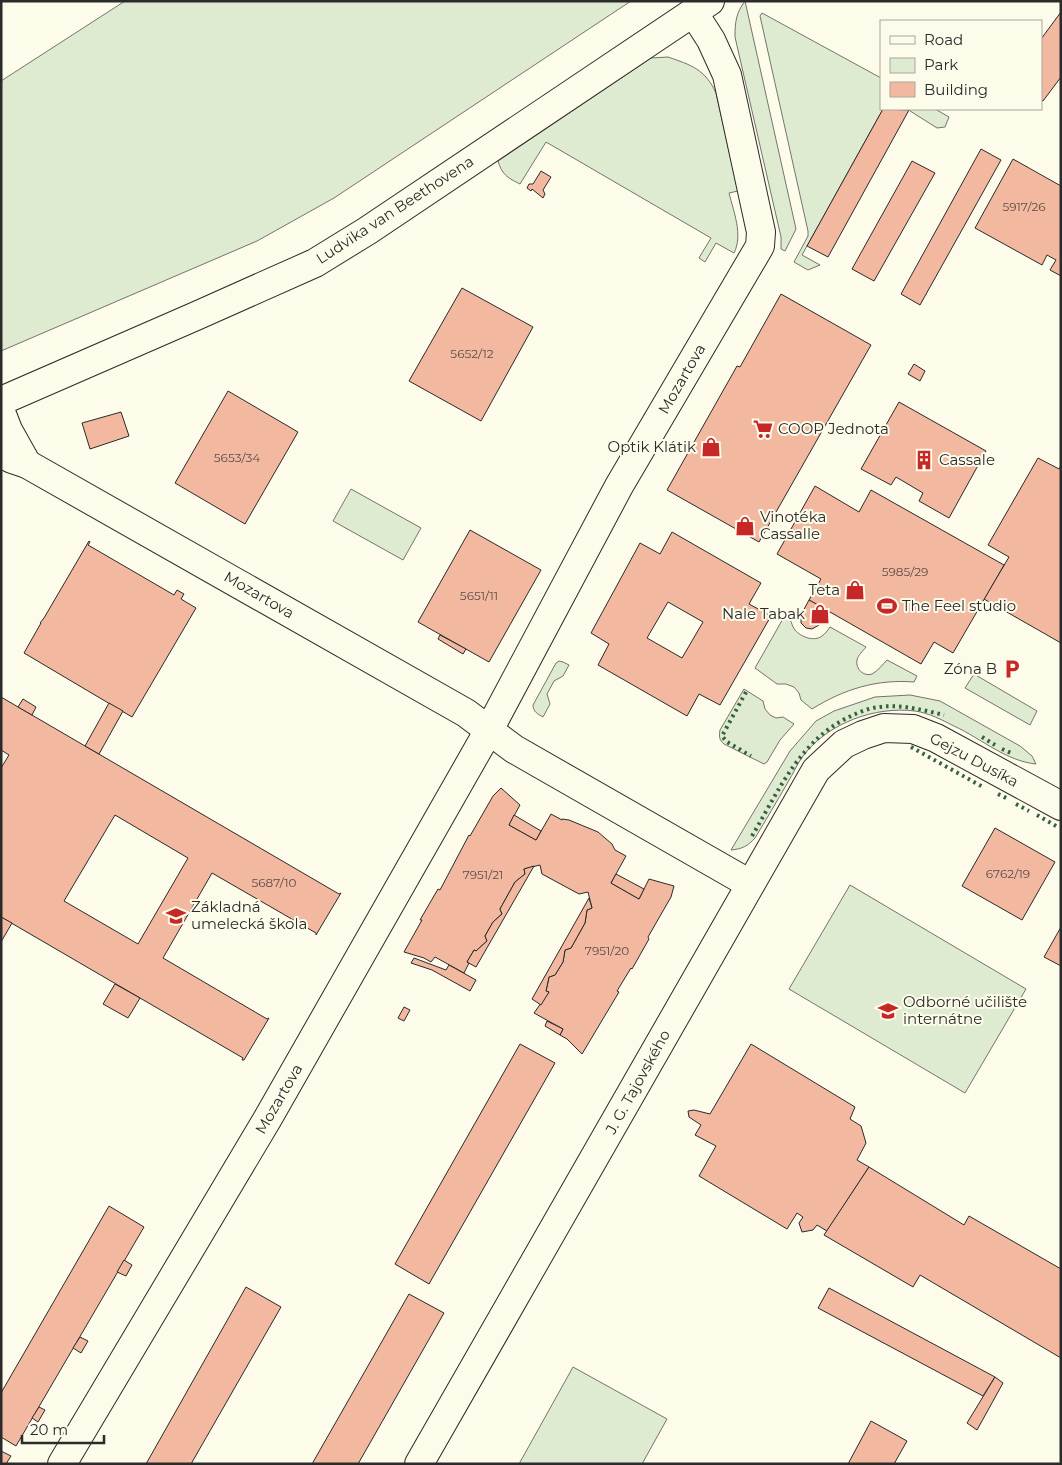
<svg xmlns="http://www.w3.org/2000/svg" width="1062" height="1465" viewBox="0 0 1062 1465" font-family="Montserrat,sans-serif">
<rect width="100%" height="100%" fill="#fdfbea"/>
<g fill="#deebd1" stroke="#74746e">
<polygon points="125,1 631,1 334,198 257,241 1,351 1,81"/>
<path d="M745,1L796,229L785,251L781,249V237L735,37C735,22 736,13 745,1Z"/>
<polygon points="762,13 881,78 881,109 883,109 802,255 820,265 808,270 794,262 808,236 808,231 760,16"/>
<path d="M668,57C691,65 705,69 716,93L738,191L729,193C734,213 743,235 734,253L716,243L705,262L699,258L711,238L546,142L520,184C508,178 502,175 498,161L651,58Z"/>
<polygon points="907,109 935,109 949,117 945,127 937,128"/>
<polygon points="351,489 421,528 403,560 333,521"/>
<path d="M787,616C792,620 791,625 795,630C801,637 814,642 822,636C825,634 828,630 830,627L866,647C863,651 858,655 857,660C855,669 864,677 872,674C878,671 883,664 887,660L917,676L914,682C877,679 844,689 812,709L801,700L799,693L794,687L786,684H777L755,668L784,617Z"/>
<path d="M559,661L563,662L569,665L563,676L554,681L547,694L550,704L543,717C538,714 533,712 533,705L556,663Z"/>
<polygon points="974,674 1037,711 1030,725 965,688"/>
<path d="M744,689L763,701L765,709L770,715L776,718L783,717L794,724L780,740L767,762L764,764L724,744C719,740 719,736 720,730Z"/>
<path d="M910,695L940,701L1020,746L1032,756L1036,764C1006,761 982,739 954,726C942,720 929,713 915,711C875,706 828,723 803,756C797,764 793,774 788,782C777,801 766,820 755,838C748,846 742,849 731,850L790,751L816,721L834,711L875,697Z"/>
<polygon points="850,885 1026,989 965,1093 789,989"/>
<polygon points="573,1367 667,1419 642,1464 519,1464"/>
</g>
<g fill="#f2b8a0" stroke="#2b2b2b" fill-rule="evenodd">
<polygon points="1061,12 1061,77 1043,101 1041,100 1041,39"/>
<polygon points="883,109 909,110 828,257 807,246"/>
<polygon points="981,149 1001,160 920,305 901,294"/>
<polygon points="1013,159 1061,186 1061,276 1050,270 1056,260 1047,255 1042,265 975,228"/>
<polygon points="912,161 935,173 874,281 852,269"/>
<polygon points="541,171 551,177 543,190 545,194 543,198 532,189 531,191 527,188 529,184 533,184"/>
<polygon points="462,288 533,327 481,421 409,381"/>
<polygon points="781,294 871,345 759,542 667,490 737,366 740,367"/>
<polygon points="914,364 925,371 920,381 908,374"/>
<polygon points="228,391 298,432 245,524 175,483"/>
<polygon points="899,402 986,451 949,518 919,501 923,493 896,477 891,485 861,469"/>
<polygon points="121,412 129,436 90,449 82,423"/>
<polygon points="1038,458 1059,469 1061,465 1061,643 984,599 1009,557 988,545"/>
<polygon points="815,486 859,512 871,490 1004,565 953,653 934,642 921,664 809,600 821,579 777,554"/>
<polygon points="470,530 541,570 489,662 418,622"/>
<path d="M672,532L761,583L749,604L771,616L720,705L699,694L687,716L598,665L609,644L591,633L640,543L660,554ZM668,602L703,622L682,658L647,638Z"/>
<polygon points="89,541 90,542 88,545 174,595 177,590 184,594 181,599 196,608 132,717 24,653 41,623 40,623 44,618"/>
<polygon points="809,600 827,610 819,625 812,629 806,628 801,623 801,615"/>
<polygon points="440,635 466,649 463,654 438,639"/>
<path d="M1,697L339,894L341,893L316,935V933L212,873L163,958L267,1019L269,1018L244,1060H242L243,1058L1,917V768L9,755L1,750ZM115,815L188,858L138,944L64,901Z"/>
<polygon points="23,699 36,707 32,715 18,707"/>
<polygon points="109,703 123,711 99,754 85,746"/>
<polygon points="501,788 520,805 509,825 536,840 551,814 562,820 562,819 569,820 598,832 612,844 615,850 626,856 611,883 639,899 649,879 674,886 671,897 648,937 649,939 632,969 631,968 617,991 619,992 582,1054 567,1039 560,1035 563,1029 534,1013 549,992 546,991 549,977 555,975 563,962 565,950 571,948 585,923 587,910 592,908 588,892 579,894 542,874 540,865 524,869 525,874 515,882 500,909 502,914 493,922 485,936 487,941 476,951 474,950 467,962 469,963 464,973 435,957 431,962 424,958 404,952 422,920 420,920 438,889 440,890 469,835 470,836 493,796"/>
<polygon points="514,815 541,831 536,840 509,825"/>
<polygon points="995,828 1055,862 1022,920 962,886"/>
<polygon points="534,866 476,967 467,962 474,950 476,951 487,941 485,936 493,922 502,914 500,909 515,882 525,874 524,869"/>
<polygon points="616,874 644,889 639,899 611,883"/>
<polygon points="589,898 592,908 587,910 585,923 571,948 565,950 563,962 555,975 549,977 546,991 549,992 541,1005 532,999"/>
<polygon points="1,917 12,923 1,942"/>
<polygon points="1061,927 1061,966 1044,957"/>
<polygon points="414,958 446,970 449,965 476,980 470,991 432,970 411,963"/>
<polygon points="115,984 140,998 128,1018 103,1004"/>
<polygon points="404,1007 410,1010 404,1021 398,1018"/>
<polygon points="547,1021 563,1029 560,1035 545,1026"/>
<polygon points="520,1044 555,1063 429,1284 395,1264"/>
<polygon points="751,1044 855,1107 850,1119 861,1126 866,1143 857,1160 869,1167 827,1231 817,1225 813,1230 802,1232 799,1223 803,1217 797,1213 787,1229 699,1176 716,1146 695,1135 701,1125 689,1117 688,1111 694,1110 710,1114"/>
<polygon points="869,1167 964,1225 969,1216 1061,1269 1061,1358 920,1275 913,1287 824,1235"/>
<polygon points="109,1206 144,1227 16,1446 1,1437 1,1393"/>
<polygon points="124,1260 132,1265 126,1276 117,1272"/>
<polygon points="246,1287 281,1307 191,1464 146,1464"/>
<polygon points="829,1288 995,1377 983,1396 818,1308"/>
<polygon points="409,1294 444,1313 358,1464 312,1464"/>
<polygon points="80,1337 88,1341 81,1353 73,1348"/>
<polygon points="995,1377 1003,1383 977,1430 967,1423"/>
<polygon points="39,1407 45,1410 38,1422 32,1418"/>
<polygon points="871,1421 907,1441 894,1464 848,1464"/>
<polygon points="1,1451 11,1456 6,1464 1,1464"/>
</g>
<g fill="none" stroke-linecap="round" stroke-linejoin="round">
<defs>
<g id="minor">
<polyline points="1,401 196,316 315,263 367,231 710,1"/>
<polyline points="1,412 8,430 27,464"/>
<polyline points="1,453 12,459 27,464 466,713 514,749 750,884"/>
<polyline points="62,1464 268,1118 489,730 619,486 760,246 761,232 727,75 711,40 693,12"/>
<polyline points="419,1464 816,770 844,744 863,735 884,728 913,729 936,738 1061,806"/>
</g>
</defs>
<use href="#minor" stroke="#2b2b2b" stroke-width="30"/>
<use href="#minor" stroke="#fdfbea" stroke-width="28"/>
<g stroke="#34623c" stroke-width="4" stroke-dasharray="2.5 4" stroke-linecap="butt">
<polyline points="746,692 722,736 727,742 751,756"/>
<polyline points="982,737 995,745"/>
<polyline points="911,747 983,787"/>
<polyline points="1002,749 1011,753"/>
<polyline points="998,794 1008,799"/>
<polyline points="1016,804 1029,811"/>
<polyline points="1037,815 1058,827"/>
<path d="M752,836C778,792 799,742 847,718C857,713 868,708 879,707C901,704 923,710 944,715"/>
</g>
</g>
<defs>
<symbol id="supermarket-bare" viewBox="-9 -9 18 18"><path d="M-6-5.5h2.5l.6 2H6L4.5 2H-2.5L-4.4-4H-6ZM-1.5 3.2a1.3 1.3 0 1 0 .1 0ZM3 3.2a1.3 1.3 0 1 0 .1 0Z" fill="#c62828" stroke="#fdfbea" stroke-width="2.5" paint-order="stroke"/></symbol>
<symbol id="shop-bare" viewBox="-9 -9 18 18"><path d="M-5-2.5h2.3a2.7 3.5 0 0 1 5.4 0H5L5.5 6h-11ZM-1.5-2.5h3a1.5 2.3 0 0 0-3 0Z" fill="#c62828" stroke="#fdfbea" stroke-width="2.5" paint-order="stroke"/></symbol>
<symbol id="building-bare" viewBox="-9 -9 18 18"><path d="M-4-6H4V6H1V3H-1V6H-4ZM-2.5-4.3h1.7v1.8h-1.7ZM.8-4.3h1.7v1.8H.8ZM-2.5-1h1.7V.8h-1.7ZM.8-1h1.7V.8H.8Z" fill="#c62828" stroke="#fdfbea" stroke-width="2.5" paint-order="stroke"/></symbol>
<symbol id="stadium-bare" viewBox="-9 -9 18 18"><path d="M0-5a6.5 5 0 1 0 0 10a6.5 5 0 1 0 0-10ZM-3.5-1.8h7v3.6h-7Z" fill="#c62828" stroke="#fdfbea" stroke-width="2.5" paint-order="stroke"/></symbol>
<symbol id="parking-bare" viewBox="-9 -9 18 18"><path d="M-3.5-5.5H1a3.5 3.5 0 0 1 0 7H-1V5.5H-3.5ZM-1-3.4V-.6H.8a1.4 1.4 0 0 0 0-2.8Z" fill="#c62828" stroke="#fdfbea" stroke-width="2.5" paint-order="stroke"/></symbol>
<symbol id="school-bare" viewBox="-9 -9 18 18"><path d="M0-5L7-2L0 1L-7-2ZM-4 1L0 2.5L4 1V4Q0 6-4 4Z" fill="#c62828" stroke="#fdfbea" stroke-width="2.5" paint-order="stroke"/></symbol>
</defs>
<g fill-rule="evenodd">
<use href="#supermarket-bare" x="749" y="415" width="28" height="28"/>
<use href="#shop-bare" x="697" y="433" width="28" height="28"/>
<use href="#building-bare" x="910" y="446" width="28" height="28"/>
<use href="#shop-bare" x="731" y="512" width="28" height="28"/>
<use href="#shop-bare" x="841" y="576" width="28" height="28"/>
<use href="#stadium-bare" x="873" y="592" width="28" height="28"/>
<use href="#shop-bare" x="806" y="600" width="28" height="28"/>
<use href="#parking-bare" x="998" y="655" width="28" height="28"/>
<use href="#school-bare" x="162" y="902" width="28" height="28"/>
<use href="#school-bare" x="874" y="997" width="28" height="28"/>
</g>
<g text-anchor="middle" stroke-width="4" stroke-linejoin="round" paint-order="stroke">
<g font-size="12" fill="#5d4e48">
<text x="1024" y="211">5917/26</text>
<text x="472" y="358">5652/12</text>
<text x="237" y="462">5653/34</text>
<text x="905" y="576">5985/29</text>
<text x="479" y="600">5651/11</text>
<text x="1008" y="878">6762/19</text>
<text x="483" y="879">7951/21</text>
<text x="274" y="887">5687/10</text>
<text x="607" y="955">7951/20</text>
</g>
<g font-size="15" fill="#2b2b2b" stroke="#fdfbea">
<text transform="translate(395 210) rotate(-33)" y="5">Ludvika van Beethovena</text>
<text transform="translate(682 379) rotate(-60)" y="5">Mozartova</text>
<text transform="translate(259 595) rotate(30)" y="5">Mozartova</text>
<text transform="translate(974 760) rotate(28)" y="5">Gejzu Dusíka</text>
<text transform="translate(638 1082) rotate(-61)" y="5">J. G. Tajovského</text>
<text transform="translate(279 1099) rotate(-60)" y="5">Mozartova</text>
</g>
<g font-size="15" fill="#2b2b2b" stroke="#fdfbea" text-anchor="start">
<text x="778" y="434">COOP Jednota</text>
<text x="696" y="452" text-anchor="end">Optik Klátik</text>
<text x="939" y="465">Cassale</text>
<text x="760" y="522">Vinotéka<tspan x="760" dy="17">Cassalle</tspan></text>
<text x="840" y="595" text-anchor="end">Teta</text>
<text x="902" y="611">The Feel studio</text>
<text x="805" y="619" text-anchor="end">Nale Tabak</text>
<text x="997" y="674" text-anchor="end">Zóna B</text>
<text x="191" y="912">Základná<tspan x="191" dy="17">umelecká škola</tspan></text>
<text x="903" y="1007">Odborné učilište<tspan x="903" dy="17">internátne</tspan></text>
</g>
</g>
<rect width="1062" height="1465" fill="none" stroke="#2b2b2b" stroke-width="5"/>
<rect x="880" y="20" width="162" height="90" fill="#fdfbea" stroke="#a9a89e"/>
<rect x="890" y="36" width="25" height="8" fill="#fdfbea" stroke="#a9a89e"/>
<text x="924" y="45" font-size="15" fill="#2b2b2b">Road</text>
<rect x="890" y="58" width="25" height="15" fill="#deebd1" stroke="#a9a89e"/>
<text x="924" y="70" font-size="15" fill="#2b2b2b">Park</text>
<rect x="890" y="82" width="25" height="15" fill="#f2b8a0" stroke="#a9a89e"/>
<text x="924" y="95" font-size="15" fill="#2b2b2b">Building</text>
<path d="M22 1435v8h82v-8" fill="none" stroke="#2b2b2b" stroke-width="2.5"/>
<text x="30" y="1435" font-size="15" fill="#2b2b2b" stroke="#fdfbea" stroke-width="4" paint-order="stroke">20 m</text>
</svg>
